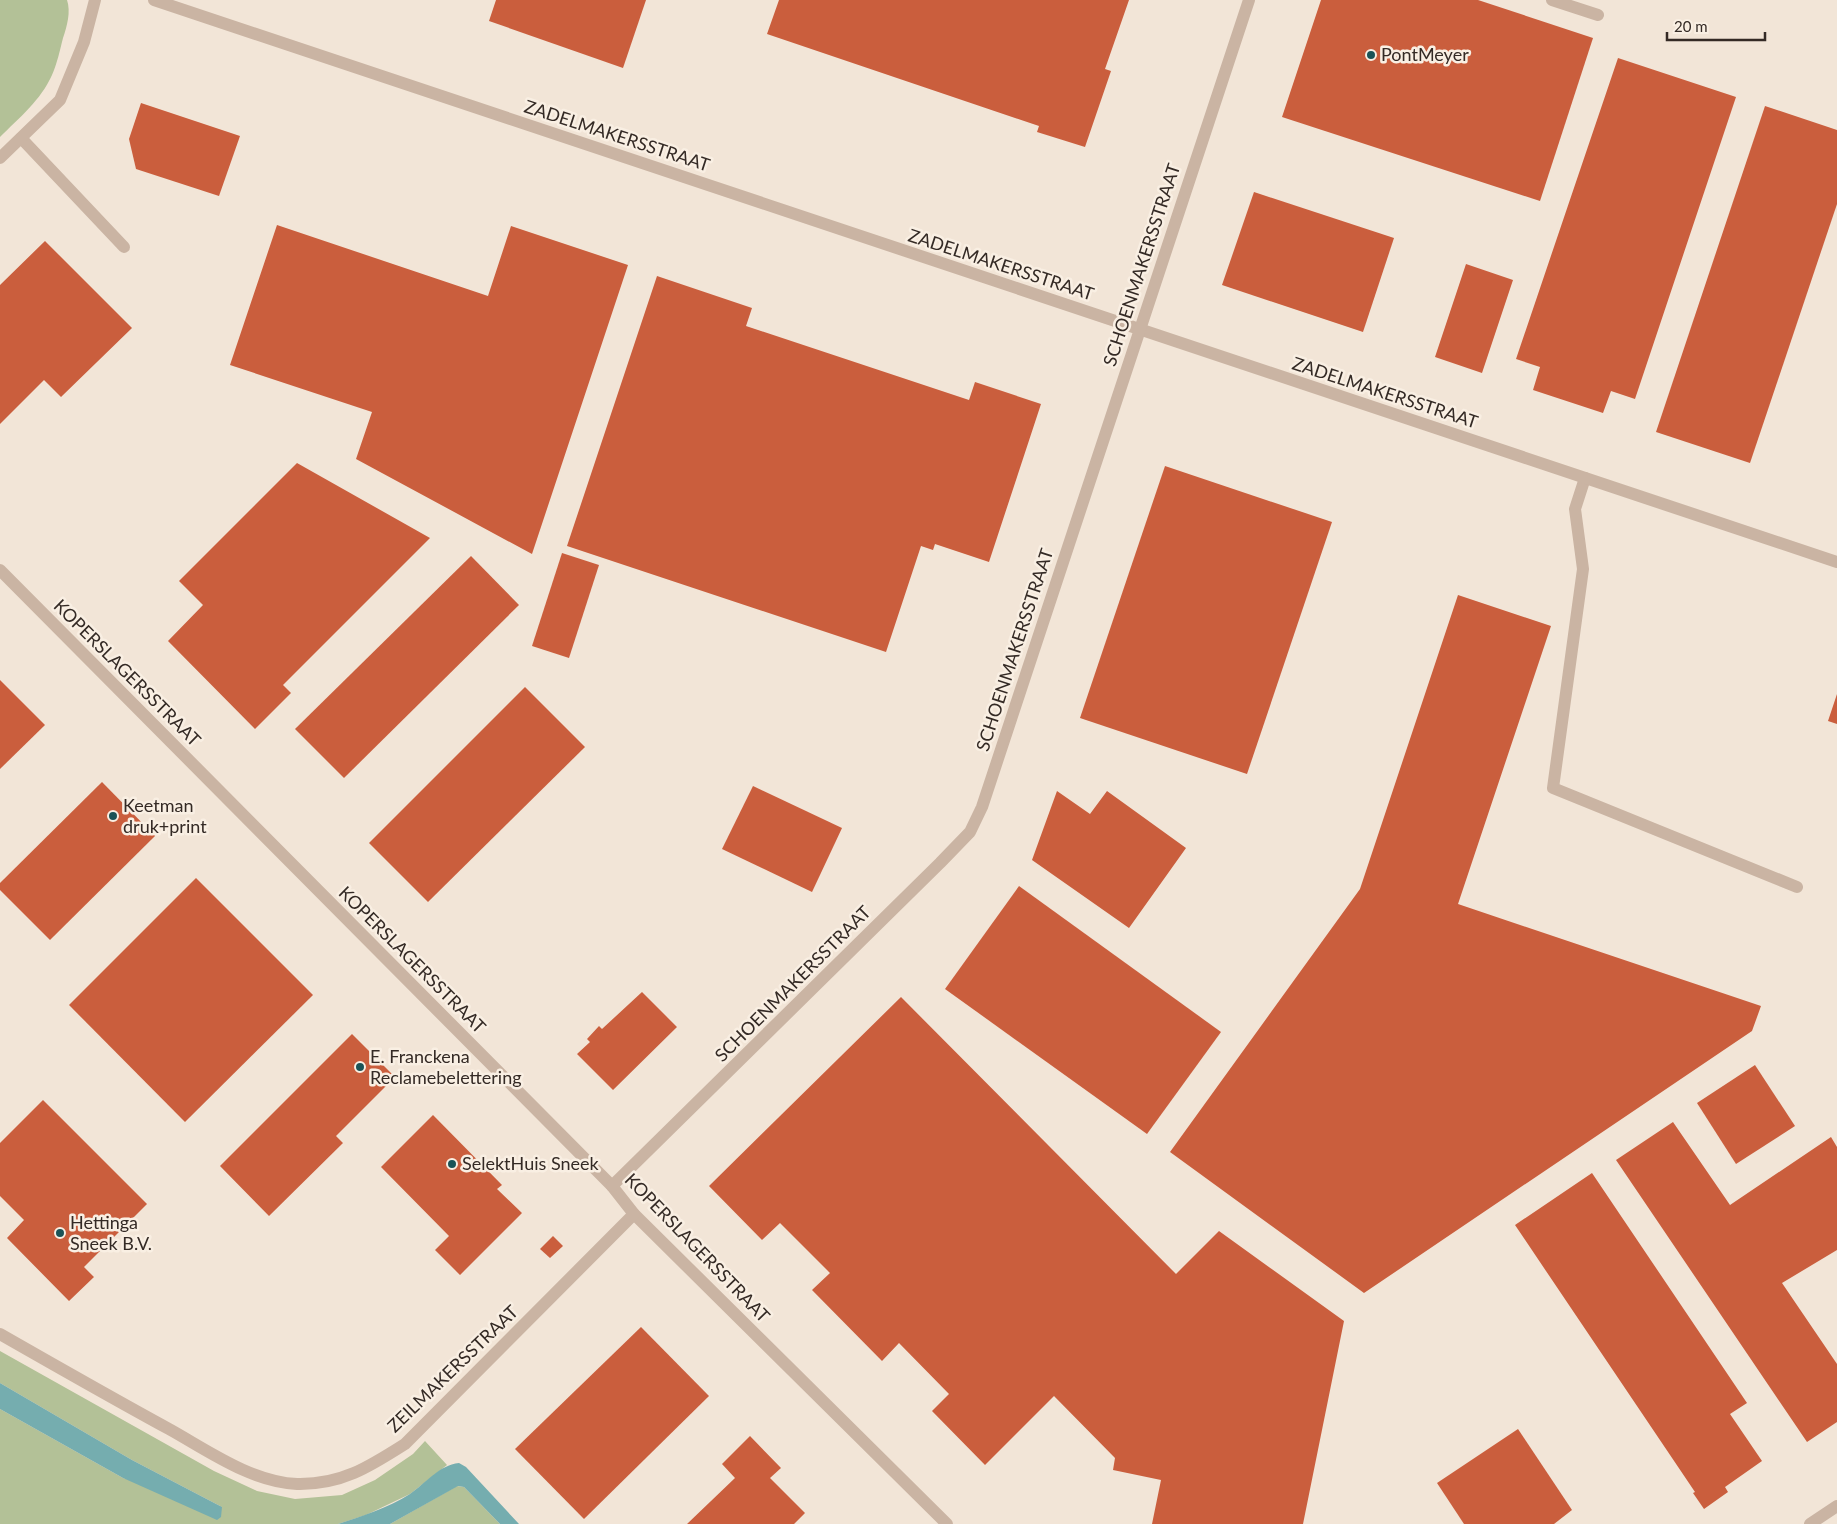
<svg xmlns="http://www.w3.org/2000/svg" width="1837" height="1524" viewBox="0 0 1837 1524" font-family="Lato,sans-serif">
<rect width="100%" height="100%" fill="#f2e5d7"/>
<g fill="#b3c197">
<path d="M0,0H67C71,12 67,26 63,38C60,50 57,64 52,75C41,100 19,118 0,137Z"/>
<polygon points="0,1351 214,1471 257,1491 295,1499 342,1495 375,1480 413,1454 425,1441 447,1465 410,1494 366,1515 338,1524 0,1524 0,1409 123,1478 222,1507 132,1460 0,1383"/>
<polygon points="457,1486 464,1487 500,1524 390,1524"/>
</g>
<g fill="#75adaf">
<polygon points="0,1383 132,1460 222,1507 221,1517 217,1520 123,1478 0,1409"/>
<path d="M459,1463L466,1467L519,1524H500L464,1487L458,1486L390,1524H338C362,1516 388,1508 410,1494C426,1483 439,1465 459,1463Z"/>
</g>
<g fill="#ca5e3d">
<polygon points="496,0 646,0 623,68 489,21"/>
<polygon points="779,0 1129,0 1105,69 1111,71 1085,147 1037,132 1039,126 767,34"/>
<polygon points="1321,0 1478,0 1593,38 1540,201 1282,117"/>
<polygon points="1618,58 1736,97 1635,399 1611,391 1603,413 1533,390 1540,367 1516,359"/>
<polygon points="141,103 240,136 219,196 136,169 129,139"/>
<polygon points="1765,106 1837,130 1837,204 1750,463 1656,432"/>
<polygon points="1254,192 1394,238 1363,332 1222,285"/>
<polygon points="277,225 488,296 511,226 628,265 532,554 356,459 372,412 230,365"/>
<polygon points="45,241 132,328 61,397 44,380 0,424 0,285"/>
<polygon points="1466,264 1513,280 1482,373 1435,357"/>
<polygon points="657,276 752,308 746,326 969,400 975,382 1041,404 989,562 935,544 933,550 921,546 886,652 567,546"/>
<polygon points="297,463 430,538 283,685 291,693 255,729 168,641 203,605 179,581"/>
<polygon points="1165,466 1332,522 1247,774 1080,718"/>
<polygon points="562,553 599,565 569,658 532,646"/>
<polygon points="471,556 519,605 344,778 295,729"/>
<polygon points="1458,595 1551,626 1458,904 1761,1006 1752,1031 1364,1293 1170,1152 1360,889"/>
<polygon points="0,680 45,725 0,769"/>
<polygon points="525,687 585,747 428,902 369,843"/>
<polygon points="1837,694 1837,724 1828,721"/>
<polygon points="102,782 155,836 50,940 0,890 0,883"/>
<polygon points="753,786 842,828 812,892 722,849"/>
<polygon points="1057,791 1090,814 1107,791 1186,848 1129,928 1032,860"/>
<polygon points="196,878 313,995 185,1122 69,1005"/>
<polygon points="1019,886 1221,1032 1147,1134 945,989"/>
<polygon points="642,992 677,1027 613,1090 577,1054 590,1042 587,1039 599,1026 602,1029"/>
<polygon points="901,997 1176,1274 1219,1231 1344,1321 1303,1524 1152,1524 1161,1480 1113,1470 1115,1458 1054,1396 985,1465 932,1411 949,1394 899,1343 882,1361 812,1290 830,1273 780,1223 762,1240 709,1186"/>
<polygon points="352,1034 395,1077 336,1136 343,1143 269,1216 220,1166"/>
<polygon points="1755,1065 1795,1126 1736,1164 1697,1103"/>
<polygon points="43,1100 147,1204 84,1267 94,1277 69,1301 7,1238 24,1220 0,1196 0,1143"/>
<polygon points="433,1115 502,1185 497,1189 522,1213 460,1275 435,1250 449,1236 381,1167"/>
<polygon points="1673,1122 1730,1205 1831,1137 1837,1147 1837,1250 1782,1283 1837,1364 1837,1422 1807,1442 1616,1160"/>
<polygon points="1592,1173 1747,1403 1730,1414 1762,1461 1725,1487 1728,1492 1704,1509 1693,1493 1695,1492 1515,1225"/>
<polygon points="553,1236 563,1246 550,1258 540,1249"/>
<polygon points="641,1327 709,1396 584,1519 515,1449"/>
<polygon points="1518,1429 1572,1510 1554,1524 1464,1524 1437,1483"/>
<polygon points="750,1436 781,1468 770,1478 805,1513 794,1524 687,1524 735,1478 722,1464"/>
</g>
<g fill="none" stroke-linecap="round" stroke-linejoin="round">
<g stroke="#cab4a3" stroke-width="12">
<polyline points="1552,0 1598,15"/>
<polyline points="21,138 124,247"/>
<polyline points="1585,478 1575,509 1583,569 1553,788 1797,887"/>
</g>
<g stroke="#cab4a3" stroke-width="12">
<polyline points="154,0 1837,562"/>
<polyline points="0,158 60,100 84,42 95,0"/>
<polyline points="0,570 612,1186 634,1214 947,1524"/>
<polyline points="612,1186 940,863 970,832 982,807 1249,0"/>
<path d="M0,1334C56,1366 112,1398 169,1429C207,1450 251,1482 297,1484C341,1485 369,1467 405,1444L634,1214"/>
<polyline points="1810,1524 1837,1506"/>
</g>
</g>
<g fill="#1a5357" stroke="#f9efe3" stroke-width="2">
<circle cx="1371" cy="55" r="5"/>
<circle cx="113" cy="816" r="5"/>
<circle cx="360" cy="1067" r="5"/>
<circle cx="452" cy="1164" r="5"/>
<circle cx="60" cy="1233" r="5"/>
</g>
<g text-anchor="middle" stroke-width="5" stroke-linejoin="round" paint-order="stroke">
<g font-size="18" fill="#342a25" stroke="#f9efe3" text-anchor="start">
<text x="1381" y="61">PontMeyer</text>
<text x="123" y="812">Keetman<tspan x="123" dy="21">druk+print</tspan></text>
<text x="370" y="1063">E. Franckena<tspan x="370" dy="21">Reclamebelettering</tspan></text>
<text x="462" y="1170">SelektHuis Sneek</text>
<text x="70" y="1229">Hettinga<tspan x="70" dy="21">Sneek B.V.</tspan></text>
</g>
<g font-size="18" fill="#342a25" stroke="#f9efe3">
<text transform="translate(617 136) rotate(18)" y="6">ZADELMAKERSSTRAAT</text>
<text transform="translate(1001 265) rotate(18)" y="6">ZADELMAKERSSTRAAT</text>
<text transform="translate(1142 265) rotate(-72)" y="6">SCHOENMAKERSSTRAAT</text>
<text transform="translate(1385 393) rotate(18)" y="6">ZADELMAKERSSTRAAT</text>
<text transform="translate(1015 650) rotate(-72)" y="6">SCHOENMAKERSSTRAAT</text>
<text transform="translate(127 673) rotate(45)" y="6">KOPERSLAGERSSTRAAT</text>
<text transform="translate(412 960) rotate(45)" y="6">KOPERSLAGERSSTRAAT</text>
<text transform="translate(793 984) rotate(-45)" y="6">SCHOENMAKERSSTRAAT</text>
<text transform="translate(697 1248) rotate(46)" y="6">KOPERSLAGERSSTRAAT</text>
<text transform="translate(453 1369) rotate(-44)" y="6">ZEILMAKERSSTRAAT</text>
</g>
</g>
<path d="M1667 32v8h98v-8" fill="none" stroke="#342a25" stroke-width="2.5"/>
<text x="1674" y="32" font-size="15" fill="#342a25" stroke="#f9efe3" stroke-width="4" paint-order="stroke">20 m</text>
</svg>
